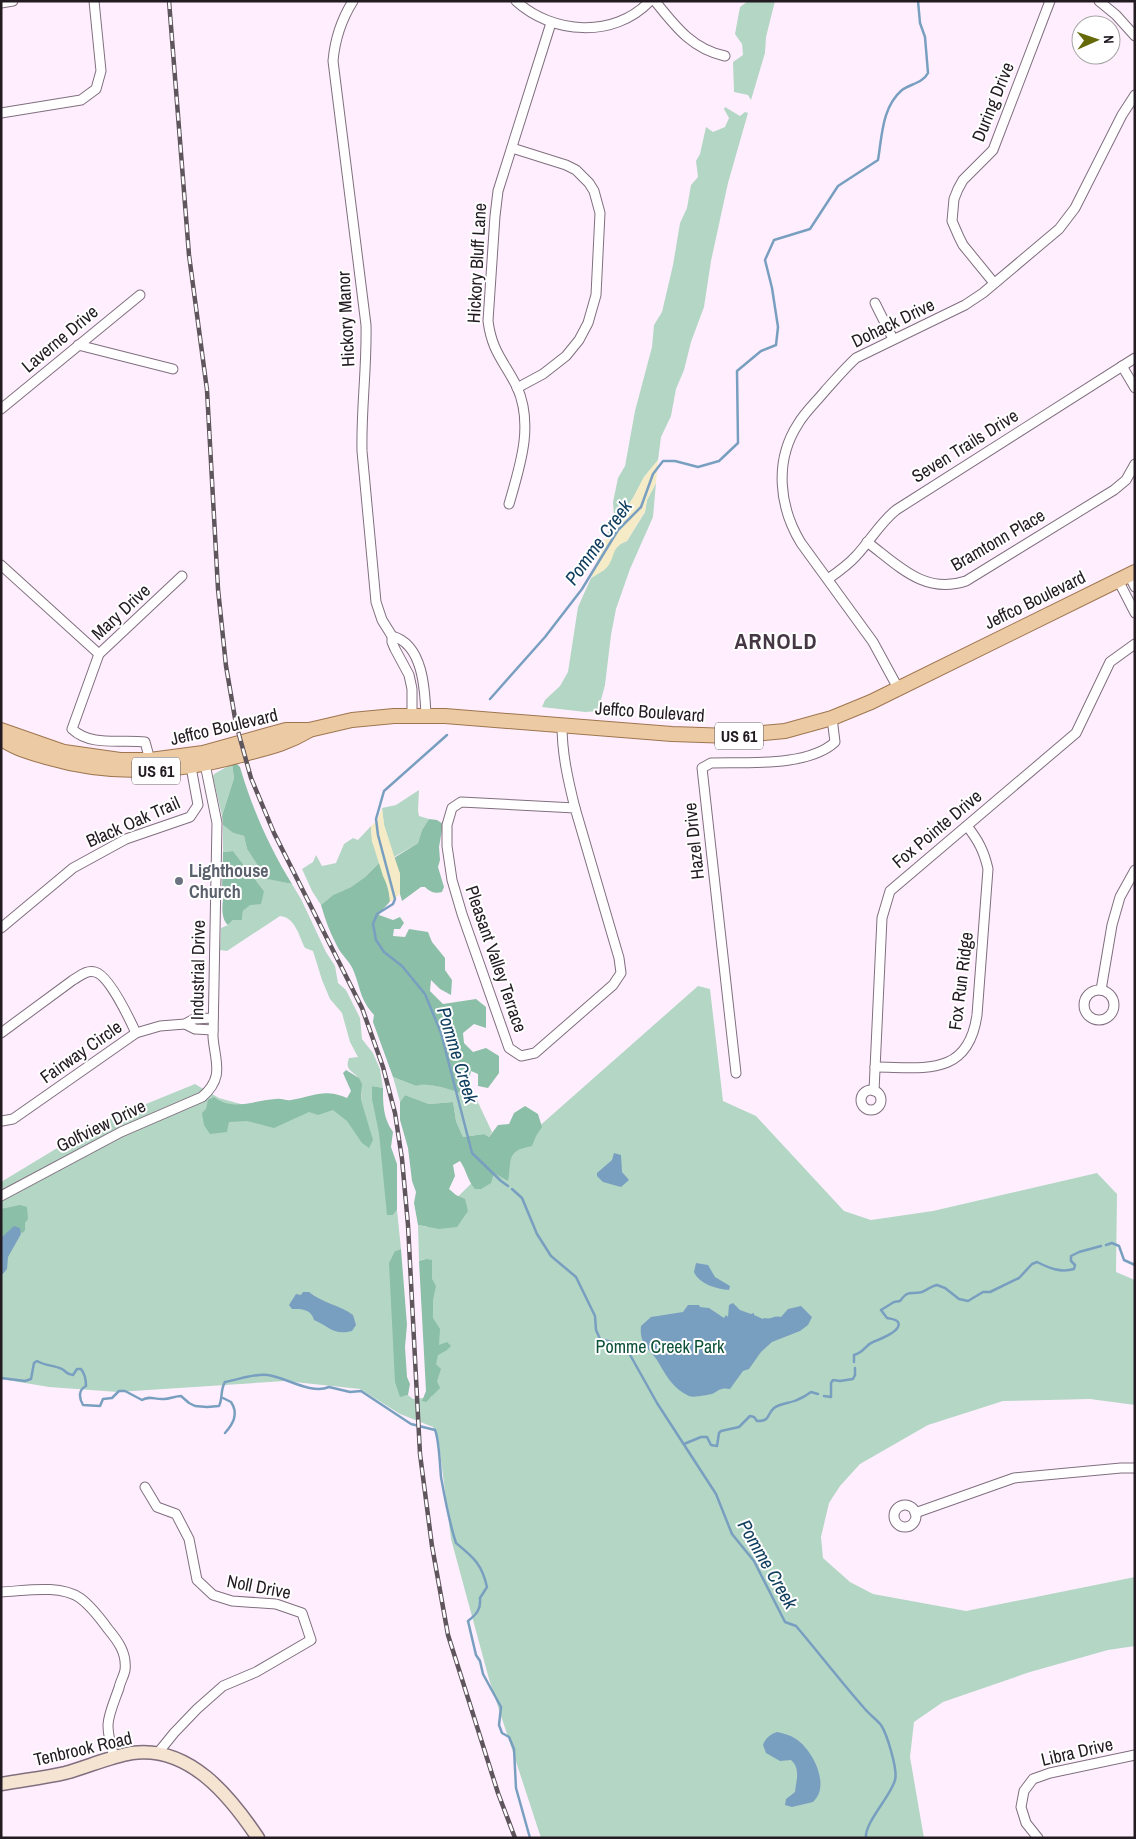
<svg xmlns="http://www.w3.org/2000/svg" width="1136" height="1839" viewBox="0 0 1136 1839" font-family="'Archivo Narrow',sans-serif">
<rect width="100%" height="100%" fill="#ffeffe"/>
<g fill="#b4d6c5">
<polygon points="748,1 775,1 766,37 765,53 751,100 748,95 734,92 733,62 743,55 742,44 735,34 740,7"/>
<polygon points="725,107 740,116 745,112 748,113 728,183 711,261 704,307 691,342 684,370 676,389 671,416 661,437 658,460 644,477 633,498 605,539 614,516 613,502 618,478 625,466 635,411 652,347 654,325 662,312 673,265 680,223 687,208 691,185 698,177 696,161 700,154 706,127 713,132 725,127 729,118 724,109"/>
<polygon points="656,483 653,517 630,569 616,609 611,635 605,685 598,711 585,712 542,707 545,700 560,686 568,672 578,607 591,578 604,570 609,564 614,550 620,544 627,541 645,512 647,500"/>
<polygon points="232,764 234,778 222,816 213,777 214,774"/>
<polygon points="419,790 418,810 419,816 429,819 422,830 418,843 394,857 384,825 382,808 396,805"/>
<path d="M223,825L233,833L244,836L247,849L268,879L292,884L301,899L326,952L335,966L338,983L346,990L360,1018L362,1039L373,1053L380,1069L383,1088L372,1086L381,1117L393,1215L397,1210L401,1249L395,1251L404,1396L408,1395L413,1399L432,1397L425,1259L419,1261L418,1225L427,1227L486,1169L519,1144L698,986L710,989L723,1101L756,1116L844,1211L871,1220L933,1211L1097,1173L1117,1194L1116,1272L1135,1280V1405L1090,1399L1003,1401L928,1425L860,1464L840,1486L829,1503L821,1537L823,1558L850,1582L873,1594L966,1611L1135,1577V1646L1108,1650L1030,1672L943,1702L914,1722L910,1757L924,1838H541L489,1679L451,1539L439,1444L433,1427L400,1414L360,1389L285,1381L118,1392L49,1387L1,1379V1182L97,1124L195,1084L219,1098L259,1109L361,1100C362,1094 362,1085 359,1079C354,1070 344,1072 349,1058L358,1057L350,1042L342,1013L330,999L322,980L313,951L305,948C299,936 295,917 280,916L227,951L220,950L221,928L228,925L233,920H242L243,911L264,891L233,851L223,852Z"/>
<polygon points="371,826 372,841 380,862 365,877 351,887 333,895 321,905 312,891 302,869 313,862 316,855 322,866 336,863 344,844 353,838 358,840"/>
<path d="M393,1077L416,1086C431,1080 461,1094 476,1098L492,1132L489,1137L484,1134L463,1137L456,1121L453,1102L429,1104L405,1095L400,1102Z"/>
</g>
<g fill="#8bbfa7">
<path d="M232,764H237L240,767C252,808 269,847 292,884L267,879L247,849L244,836L233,833L223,825L222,816L234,778Z"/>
<path d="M429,819L437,820L443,824L439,847L440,860L438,867L444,887L442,892C435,894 430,892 425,887H421L402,901L400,894V874L394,858L418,843L422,830Z"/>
<path d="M233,851L264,891L261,904L250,905L243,911L242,920H233L228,925C220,918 222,901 225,892L222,887L223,852Z"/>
<path d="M380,862L391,899C389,905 382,908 379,915L393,920L400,917L404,923L400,929H394L393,936L405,937L409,929L428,932L432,942L445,958V970L452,980L451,995L440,989L431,980L430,991L443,1004L476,999L486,1007V1028L474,1024L463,1033L464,1043L473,1052L486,1048L499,1056V1073L488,1088L478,1086V1074L471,1071C468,1080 472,1087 468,1096C456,1091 428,1081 416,1086L393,1077L373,1022L374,1015C360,999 361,990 354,972C351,962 341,955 337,946C330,933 325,919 321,905L333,895L351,887L365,877Z"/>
<path d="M346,1070L359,1078L362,1084L361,1100L373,1140L369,1148L362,1143L347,1121L333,1110L318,1115L309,1112L274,1128L247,1121L229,1122L227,1132L210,1134L204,1125L202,1113L206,1109L208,1100L214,1097C233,1112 254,1100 276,1099C282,1098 286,1101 291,1100C314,1096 324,1088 347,1098L351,1091L343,1073Z"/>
<path d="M372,1086L383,1088C383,1104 383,1118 393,1132L391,1147L397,1164V1210L393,1215H387L379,1133L372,1099Z"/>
<path d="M405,1095L429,1104L453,1102L456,1121L463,1137L484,1134L489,1137L498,1125L509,1124L514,1113L525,1106L538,1114L542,1127L536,1136L532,1146C506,1151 512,1158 508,1181L494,1173L491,1183L481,1189H475C467,1180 467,1171 460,1161L453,1165L455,1176L449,1189L456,1195L465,1199L468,1211L457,1227L439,1229L418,1225L414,1203L416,1192L412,1181L408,1148L400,1120V1102Z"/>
<polygon points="20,1205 27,1207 28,1219 25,1223 25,1230 23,1233 17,1231 1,1240 1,1209"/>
<polygon points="401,1249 407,1325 405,1347 407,1377 410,1384 408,1395 400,1397 395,1382 389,1263 395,1251"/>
<polygon points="426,1259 432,1260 432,1279 436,1286 433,1300 433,1318 440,1329 439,1345 447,1342 451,1346 447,1350 438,1355 436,1364 441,1369 437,1381 440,1388 426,1402 422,1401 426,1391 419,1261"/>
</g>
<g fill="#f5ebc6">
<path d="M658,460L656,483L647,500L645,511L627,541C611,547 616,555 608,566C604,571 597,574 591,578L605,539L633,498L644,477Z"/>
<polygon points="382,808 384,825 400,874 400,894 390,902 388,887 383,876 372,841 371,826 377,821"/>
</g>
<g fill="#799fc0">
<polygon points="614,1153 621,1155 622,1172 629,1180 621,1187 603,1182 597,1176 597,1173 612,1160"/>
<polygon points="14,1226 20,1228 21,1234 8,1257 7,1269 1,1276 1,1238"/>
<path d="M696,1263L708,1265L715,1277L730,1286L729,1290C717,1289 699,1284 694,1272Z"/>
<path d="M303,1292H309C322,1303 340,1305 353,1315L356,1325L352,1331C333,1336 329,1326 314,1320C311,1309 302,1309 292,1309L289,1305L296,1294L301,1295Z"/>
<path d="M733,1303L740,1310L751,1314L754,1313V1315L763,1319L764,1318C771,1320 774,1315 781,1317L788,1309L801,1306L812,1317L808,1325L800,1331L772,1342L761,1352L749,1369L743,1371L730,1389C727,1389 725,1388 722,1389C719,1389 715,1393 712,1394C706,1395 694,1398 689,1396C673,1389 665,1374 657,1360C649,1348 639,1344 641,1326L651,1317L683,1312L688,1305H699L700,1307L709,1308L724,1318L726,1315L728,1317L729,1305Z"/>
<path d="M777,1732C783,1733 790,1735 796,1739C813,1750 831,1786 813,1802L792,1807L785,1805L786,1799L795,1792C796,1781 801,1769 791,1760L780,1761L766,1753L763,1745C765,1739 770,1734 777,1732Z"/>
</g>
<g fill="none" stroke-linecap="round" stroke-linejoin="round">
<g stroke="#799fc0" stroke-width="2.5">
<path d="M490,699L545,637L582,589L618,530L641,507L653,474L663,461H675L698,467L719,461L738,443L737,371L761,351L776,345L778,327L772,288L765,260L774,240L810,229L838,186L878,160C882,136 882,107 902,90C910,84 923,83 928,73L925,37L920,23L918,1"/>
<polyline points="447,735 384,791 376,819 378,835 395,899 393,904 377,914 373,924 376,940 384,952 402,966 425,994 441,1033 472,1153 501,1181 508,1186"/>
<polyline points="512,1189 522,1198 537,1234 551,1256 576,1277 595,1316 596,1330 600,1339 619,1344"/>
<polyline points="1106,1245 1112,1243 1119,1246 1124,1260 1135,1265"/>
<path d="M623,1347L629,1353L657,1403L716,1494L732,1534L754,1561L785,1622L796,1626C819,1653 841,1682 865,1709C870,1715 876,1719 881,1725C887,1734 898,1770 895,1780C891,1796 864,1823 866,1838"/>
<path d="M854,1362V1355C865,1352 865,1345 873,1342C878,1340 903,1331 898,1322C896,1319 891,1319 887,1318L881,1310L894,1302L900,1301C909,1289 910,1295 922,1292C927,1290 931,1286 937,1285L945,1288L959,1299L968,1301L983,1292H990L1019,1278L1032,1264L1037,1262C1049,1268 1060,1273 1074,1269L1075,1265L1071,1261V1256L1079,1252L1101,1246"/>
<path d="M1,1378L25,1381L31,1379L34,1363L37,1361C45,1366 54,1365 62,1369C67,1372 67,1375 73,1375L77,1369H81C85,1374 86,1379 86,1386C78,1390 79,1398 83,1405L100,1406L103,1399L112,1398L119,1391H125L142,1400C150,1395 155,1400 164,1399C170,1399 175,1396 181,1396L189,1403L195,1406L207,1407L219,1406C223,1398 220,1390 225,1382C237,1380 255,1373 268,1375C285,1377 311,1395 329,1387L350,1392L361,1391L411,1424L435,1430C439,1439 440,1466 441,1477C445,1499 449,1522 456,1543C473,1557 482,1564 487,1587L480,1598C481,1609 477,1614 468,1621L476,1655L480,1661L483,1674L501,1707L499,1725L502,1733L509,1737L514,1749L516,1788L530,1838"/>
<polyline points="824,1396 831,1397 831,1383 833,1380 840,1381 853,1379 855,1375 855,1368"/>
<path d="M223,1398L231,1402C239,1414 233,1424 225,1433"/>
<path d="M684,1444L701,1437H707L711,1445L717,1446L719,1433L721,1431L739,1427L750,1416L754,1417L757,1421C771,1421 766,1415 774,1408C780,1403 791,1403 797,1400C802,1398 807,1395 811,1392L818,1394"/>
</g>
<defs>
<g id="street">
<path d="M353,1C341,20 335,38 333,61L366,325C367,368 361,409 362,451L376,602L382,620L392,636V642L395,649L409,675L412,689V716"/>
<path d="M516,1C552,34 614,39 650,1"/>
<path d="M655,1C675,26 692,49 725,56"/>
<polyline points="1099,1 1116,15 1135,36"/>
<polyline points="1,3 13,1"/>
<polyline points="1,113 81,100 96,89 101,71 94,1"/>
<polyline points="512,148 566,165 576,170 589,183 594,191 600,213 596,295 588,323 579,340 566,356 543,374 517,388"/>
<polyline points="994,283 963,245 959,237 952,221 954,199 958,189 963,180 993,150 1050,1"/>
<polyline points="875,303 893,339"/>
<polyline points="78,345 173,369"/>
<polyline points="1122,366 1135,388"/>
<polyline points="1,409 140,295"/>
<path d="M509,504C520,466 534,425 517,387C504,361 492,352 488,321L495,216L498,191L551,23"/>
<path d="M867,542C898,565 924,595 966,581L1114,490L1126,480L1135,464"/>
<polyline points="1,565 99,654"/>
<polyline points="1129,575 1135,587"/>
<path d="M828,579C838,572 848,565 856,556C870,541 880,523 896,510L1135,358"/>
<polyline points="1118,580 1135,613"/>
<path d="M392,636C423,644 425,689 426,716"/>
<path d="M898,688L873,642L801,543C779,507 774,461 798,424C805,412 816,402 825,391C835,380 845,368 856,358L965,305L983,293L1059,229L1075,208L1122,115L1135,95"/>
<path d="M562,725C562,754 568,780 575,808"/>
<path d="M150,760L145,742C121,739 91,747 72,729L99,654L182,576"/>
<polygon points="461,802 575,808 619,958 621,973 613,985 535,1053 521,1056 509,1048 462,914 452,880 447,846 447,825 452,808"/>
<polyline points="1,928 73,868 126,839 190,817 198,805 191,767"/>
<circle cx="1099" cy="1005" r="15"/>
<polyline points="1101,990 1112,925 1120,897 1135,870"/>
<polyline points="185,1024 195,1029 213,1030"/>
<path d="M1,1033L73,980C80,976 86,970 95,972C109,975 130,1020 136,1033"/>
<path d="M875,1067C923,1067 968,1078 977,1015L988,869C984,851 978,840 967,826"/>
<path d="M736,1073L702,768L711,763C747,762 808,767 835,742L832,718"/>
<circle cx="871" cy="1100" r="10"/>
<polyline points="874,1091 882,918 890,891 1076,733 1110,662 1135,644"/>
<polyline points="2,1121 13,1119 136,1033 160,1026 185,1024 194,1019 213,1018"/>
<path d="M1,1196L121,1132L202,1097C225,1077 215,1062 213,1037L217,823L205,764"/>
<polyline points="145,1487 157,1507 176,1514 189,1539 197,1580 213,1595 232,1601 276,1604 302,1613 311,1640 256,1672 223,1686 197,1709 174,1733 157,1754"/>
<circle cx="905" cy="1516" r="11"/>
<polyline points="915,1513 1014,1478 1121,1468 1135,1468"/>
<path d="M1,1592C25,1591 59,1584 80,1598C91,1606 100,1618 108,1629C118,1641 127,1653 125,1670C124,1676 120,1682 119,1688C107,1721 104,1722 114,1757"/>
<polyline points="1038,1838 1026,1823 1021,1807 1024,1791 1033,1779 1050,1773 1135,1755"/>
</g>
<path id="secondary" d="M1,1784C23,1780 44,1778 65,1773C87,1767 109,1757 132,1753C189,1745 230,1796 258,1838"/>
<g id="primary">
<polyline points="1,730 64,752 120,760 150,760 203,753 286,730 309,730 352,720 394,716 445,716 672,734 731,736 785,731 832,718 871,702 1135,572"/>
<path d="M1,738C13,748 32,753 46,757C114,777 181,773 248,753C271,747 288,743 308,731"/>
</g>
</defs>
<use href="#street" stroke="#806f7f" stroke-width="11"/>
<use href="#secondary" stroke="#806f7f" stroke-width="15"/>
<use href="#primary" stroke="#9e754f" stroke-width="16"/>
<use href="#street" stroke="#fff" stroke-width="9"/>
<use href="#secondary" stroke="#f6e4d2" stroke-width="12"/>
<use href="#primary" stroke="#eccaa4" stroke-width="14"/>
<defs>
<polyline id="rail" points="169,1 189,255 207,390 218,589 226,666 236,724 251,778 274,833 362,1008 383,1067 395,1113 402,1159 408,1225 420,1454 432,1546 448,1635 498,1793 515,1838"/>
</defs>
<use href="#rail" stroke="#5e555d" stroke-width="4.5"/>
<use href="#rail" stroke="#fff" stroke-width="2.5" stroke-dasharray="8" stroke-linecap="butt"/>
</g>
<circle fill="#6b7280" stroke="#fff" stroke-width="2" cx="179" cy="881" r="5"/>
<g text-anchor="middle" stroke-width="4" stroke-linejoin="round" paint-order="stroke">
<g fill="#fff" stroke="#645f64" stroke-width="1">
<rect x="715" y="722.5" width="48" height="27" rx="4"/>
<rect x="132" y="757.5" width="48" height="27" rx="4"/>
</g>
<g font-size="16" font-weight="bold" fill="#221b21">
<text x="739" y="742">US 61</text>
<text x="156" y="777">US 61</text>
</g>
<g font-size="18" fill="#221b21" stroke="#fff">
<text transform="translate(993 102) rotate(-68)" y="6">During Drive</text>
<text transform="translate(477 263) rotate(-87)" y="6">Hickory Bluff Lane</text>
<text transform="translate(346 319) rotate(-93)" y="6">Hickory Manor</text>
<text transform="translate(893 323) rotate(-26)" y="6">Dohack Drive</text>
<text transform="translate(60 339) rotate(-40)" y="6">Laverne Drive</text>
<text transform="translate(965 446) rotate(-32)" y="6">Seven Trails Drive</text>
<text transform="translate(998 540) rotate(-30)" y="6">Bramtonn Place</text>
<text transform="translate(1035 600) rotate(-26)" y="6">Jeffco Boulevard</text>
<text transform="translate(121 612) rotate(-43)" y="6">Mary Drive</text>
<text transform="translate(650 712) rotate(4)" y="6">Jeffco Boulevard</text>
<text transform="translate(224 727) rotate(-13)" y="6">Jeffco Boulevard</text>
<text transform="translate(133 822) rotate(-24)" y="6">Black Oak Trail</text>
<text transform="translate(937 829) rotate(-40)" y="6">Fox Pointe Drive</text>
<text transform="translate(694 841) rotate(-96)" y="6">Hazel Drive</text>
<text transform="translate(496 959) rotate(71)" y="6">Pleasant Valley Terrace</text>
<text transform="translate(198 970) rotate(-89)" y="6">Industrial Drive</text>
<text transform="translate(961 981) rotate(-83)" y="6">Fox Run Ridge</text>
<text transform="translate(81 1052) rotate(-35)" y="6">Fairway Circle</text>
<text transform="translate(101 1126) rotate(-26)" y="6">Golfview Drive</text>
<text transform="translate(259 1587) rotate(11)" y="6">Noll Drive</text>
<text transform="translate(83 1749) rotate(-13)" y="6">Tenbrook Road</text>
<text transform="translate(1077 1752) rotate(-13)" y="6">Libra Drive</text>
</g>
<g font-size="18" font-weight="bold" fill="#5b616d" stroke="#fff" text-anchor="start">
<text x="189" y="877">Lighthouse<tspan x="189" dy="21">Church</tspan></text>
</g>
<g font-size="18" fill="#0c5038" stroke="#fff">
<text x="660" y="1353">Pomme Creek Park</text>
</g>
<g font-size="19" font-style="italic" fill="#123f60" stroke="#fff">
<text transform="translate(598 542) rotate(-54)" y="7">Pomme Creek</text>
<text transform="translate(458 1055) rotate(73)" y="7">Pomme Creek</text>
<text transform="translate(768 1564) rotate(60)" y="7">Pomme Creek</text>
</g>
<g font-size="22" font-weight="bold" letter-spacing="1" fill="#463745" stroke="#fff">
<text x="776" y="649">ARNOLD</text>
</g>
</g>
<rect width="1136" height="1839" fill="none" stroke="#221b21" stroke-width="5"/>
<g transform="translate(1096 40) rotate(88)"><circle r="24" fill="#ffffff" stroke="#a7a4a6"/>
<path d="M0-4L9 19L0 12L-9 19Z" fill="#656908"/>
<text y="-8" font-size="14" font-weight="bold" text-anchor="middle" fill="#221b21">N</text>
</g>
</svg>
